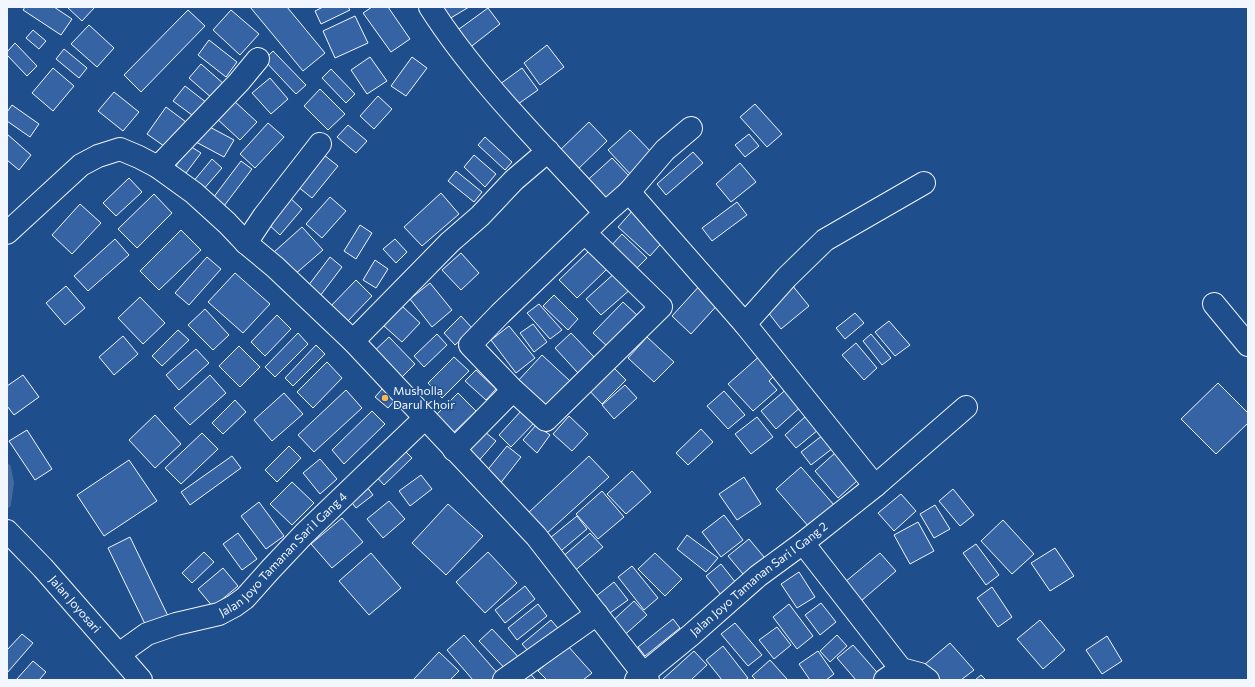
<svg xmlns="http://www.w3.org/2000/svg" width="1255" height="687" viewBox="0 0 1255 687" font-family="Commissioner,sans-serif">
<rect width="100%" height="100%" fill="#1f4e8c"/>
<g fill="none" stroke-linecap="round" stroke-linejoin="round">
<polyline stroke="#446ba0" stroke-width="8" points="7,468 10,483 7,504"/>
</g>
<g fill="#3563a3" stroke="#f2f6ff">
<polygon points="25,7 54,7 72,19 61,35 23,10"/>
<polygon points="67,7 95,7 82,21"/>
<polygon points="250,7 287,7 325,53 303,71"/>
<polygon points="323,7 348,7 350,10 321,24 315,11"/>
<polygon points="372,7 388,7 410,39 391,52 363,13"/>
<polygon points="434,7 469,7 444,22"/>
<polygon points="488,8 500,24 468,49 455,32"/>
<polygon points="188,10 205,26 141,92 124,75"/>
<polygon points="231,10 259,34 240,55 213,30"/>
<polygon points="355,16 368,43 335,58 323,31"/>
<polygon points="89,25 114,48 97,67 71,44"/>
<polygon points="33,30 46,41 39,49 26,38"/>
<polygon points="209,40 237,62 226,77 198,55"/>
<polygon points="15,43 37,66 27,76 7,55 7,52"/>
<polygon points="547,45 564,67 540,85 524,63"/>
<polygon points="64,49 87,68 79,78 56,59"/>
<polygon points="273,51 306,85 296,94 264,60"/>
<polygon points="370,57 387,81 367,94 351,70"/>
<polygon points="412,57 427,68 406,96 391,86"/>
<polygon points="201,64 225,85 213,99 189,78"/>
<polygon points="53,68 74,86 53,111 32,93"/>
<polygon points="522,68 538,90 511,109 496,87"/>
<polygon points="331,69 355,94 346,103 322,78"/>
<polygon points="270,78 288,99 271,114 252,93"/>
<polygon points="185,86 207,103 196,118 173,101"/>
<polygon points="320,89 345,114 328,130 304,106"/>
<polygon points="114,92 139,112 123,131 98,111"/>
<polygon points="378,96 392,109 374,129 360,116"/>
<polygon points="233,100 257,122 240,140 216,118"/>
<polygon points="755,104 782,134 767,147 740,117"/>
<polygon points="12,105 39,124 30,137 7,121 7,112"/>
<polygon points="166,107 190,125 171,151 147,134"/>
<polygon points="589,122 607,141 575,172 557,153"/>
<polygon points="268,123 284,137 255,168 240,154"/>
<polygon points="206,125 234,140 224,157 196,142"/>
<polygon points="348,125 367,141 356,153 337,137"/>
<polygon points="630,130 654,155 632,176 608,150"/>
<polygon points="7,134 31,155 19,170 7,160"/>
<polygon points="749,134 759,146 745,157 735,145"/>
<polygon points="485,137 512,162 505,170 478,145"/>
<polygon points="190,146 201,153 183,177 173,170"/>
<polygon points="693,152 703,163 666,195 657,184"/>
<polygon points="324,155 338,166 312,198 297,186"/>
<polygon points="474,155 496,174 485,187 464,167"/>
<polygon points="612,158 631,178 600,206 581,186"/>
<polygon points="212,159 222,168 202,191 192,183"/>
<polygon points="241,161 252,169 221,210 210,202"/>
<polygon points="740,163 756,182 731,202 716,184"/>
<polygon points="456,171 482,192 474,202 448,181"/>
<polygon points="129,178 142,192 116,216 103,203"/>
<polygon points="441,193 459,214 422,246 404,227"/>
<polygon points="154,194 172,213 137,248 118,229"/>
<polygon points="289,197 302,209 280,235 267,223"/>
<polygon points="330,197 346,211 322,238 306,224"/>
<polygon points="737,202 747,215 712,241 702,228"/>
<polygon points="80,204 101,223 72,254 52,235"/>
<polygon points="634,209 666,238 650,256 618,227"/>
<polygon points="360,225 372,233 356,259 344,251"/>
<polygon points="302,227 323,250 294,275 274,252"/>
<polygon points="181,230 201,250 159,290 140,271"/>
<polygon points="622,234 647,258 633,272 609,248"/>
<polygon points="115,239 129,255 88,291 74,276"/>
<polygon points="395,239 407,252 396,263 383,249"/>
<polygon points="589,251 607,269 577,298 559,280"/>
<polygon points="461,253 479,273 461,290 442,270"/>
<polygon points="207,257 221,269 189,305 175,293"/>
<polygon points="330,257 342,267 320,296 308,286"/>
<polygon points="375,260 388,269 376,288 363,280"/>
<polygon points="617,271 632,288 601,315 586,299"/>
<polygon points="235,273 270,304 243,333 208,302"/>
<polygon points="356,280 372,296 344,325 328,309"/>
<polygon points="703,282 722,300 691,334 672,316"/>
<polygon points="430,283 452,310 432,327 410,299"/>
<polygon points="792,285 809,306 781,329 764,307"/>
<polygon points="66,286 85,308 65,325 46,303"/>
<polygon points="554,295 578,319 568,330 543,306"/>
<polygon points="140,297 165,323 143,344 118,318"/>
<polygon points="623,302 639,317 609,348 593,333"/>
<polygon points="539,304 562,330 550,339 527,313"/>
<polygon points="402,306 420,323 402,342 384,326"/>
<polygon points="205,309 229,335 213,350 188,325"/>
<polygon points="855,313 864,323 845,339 836,328"/>
<polygon points="277,315 291,329 265,356 251,342"/>
<polygon points="461,316 473,329 455,345 444,333"/>
<polygon points="889,321 910,345 895,356 875,332"/>
<polygon points="533,324 547,342 534,352 520,333"/>
<polygon points="509,326 535,358 516,373 491,340"/>
<polygon points="178,330 189,340 162,366 152,356"/>
<polygon points="298,333 308,344 275,377 265,367"/>
<polygon points="571,333 595,358 578,373 555,348"/>
<polygon points="437,334 447,345 424,367 414,356"/>
<polygon points="871,334 891,358 882,365 863,341"/>
<polygon points="123,336 138,354 114,375 99,357"/>
<polygon points="389,337 415,364 395,384 368,357"/>
<polygon points="647,337 674,362 654,382 628,358"/>
<polygon points="856,343 877,368 864,380 842,355"/>
<polygon points="316,345 325,354 293,386 285,378"/>
<polygon points="239,346 260,367 240,387 219,366"/>
<polygon points="196,349 209,363 179,390 166,375"/>
<polygon points="762,354 778,372 769,381 777,390 753,411 728,384"/>
<polygon points="542,355 570,381 543,409 516,383"/>
<polygon points="454,357 469,371 442,398 428,383"/>
<polygon points="327,362 342,378 313,408 297,392"/>
<polygon points="609,363 626,380 602,404 585,386"/>
<polygon points="476,370 496,389 486,400 465,381"/>
<polygon points="23,375 39,397 14,415 7,406 7,386"/>
<polygon points="210,375 226,393 190,425 174,408"/>
<polygon points="1218,383 1248,413 1248,423 1216,454 1181,419"/>
<polygon points="625,385 637,398 614,419 602,405"/>
<polygon points="789,387 804,404 776,429 761,411"/>
<polygon points="383,388 395,400 388,408 375,397"/>
<polygon points="346,390 362,408 314,452 298,435"/>
<polygon points="724,391 745,415 728,429 707,406"/>
<polygon points="284,393 303,414 272,441 254,420"/>
<polygon points="458,393 476,411 450,436 433,418"/>
<polygon points="235,400 246,412 223,434 212,423"/>
<polygon points="522,410 535,422 511,447 499,435"/>
<polygon points="372,411 385,424 344,464 332,450"/>
<polygon points="155,415 181,444 155,468 129,440"/>
<polygon points="569,416 588,434 572,451 553,434"/>
<polygon points="806,416 818,430 796,448 785,435"/>
<polygon points="757,417 773,437 751,454 735,434"/>
<polygon points="536,425 550,435 537,453 523,440"/>
<polygon points="480,428 496,441 475,465 460,452"/>
<polygon points="701,429 713,442 688,465 676,453"/>
<polygon points="27,430 52,469 35,480 9,441"/>
<polygon points="202,433 218,449 181,484 165,468"/>
<polygon points="823,435 833,448 811,465 801,452"/>
<polygon points="289,446 301,458 277,482 265,470"/>
<polygon points="400,446 412,458 384,485 373,473"/>
<polygon points="507,446 521,457 499,485 485,473"/>
<polygon points="835,453 858,480 838,498 815,471"/>
<polygon points="232,456 241,468 190,505 181,492"/>
<polygon points="589,456 609,477 546,534 527,514"/>
<polygon points="320,459 337,479 320,494 303,473"/>
<polygon points="129,460 157,501 104,536 77,495"/>
<polygon points="801,467 834,505 809,527 776,489"/>
<polygon points="632,471 651,492 626,514 607,494"/>
<polygon points="421,475 432,489 410,506 399,491"/>
<polygon points="744,477 761,504 737,520 719,494"/>
<polygon points="292,482 314,503 292,525 270,504"/>
<polygon points="364,483 373,495 356,508 347,496"/>
<polygon points="953,489 974,515 960,526 939,501"/>
<polygon points="602,491 624,517 598,539 576,514"/>
<polygon points="901,494 916,511 894,531 878,513"/>
<polygon points="389,501 405,519 383,538 367,519"/>
<polygon points="259,502 284,536 266,549 241,516"/>
<polygon points="448,504 483,536 446,575 412,543"/>
<polygon points="935,505 950,529 934,538 920,514"/>
<polygon points="724,515 743,540 721,557 702,532"/>
<polygon points="577,516 587,529 556,555 545,542"/>
<polygon points="342,518 363,542 332,568 311,544"/>
<polygon points="1003,520 1034,554 1012,574 981,541"/>
<polygon points="918,522 934,551 910,564 894,535"/>
<polygon points="238,533 257,559 242,570 223,544"/>
<polygon points="590,533 603,547 572,573 560,559"/>
<polygon points="687,535 718,558 706,572 677,549"/>
<polygon points="130,537 168,616 146,626 108,548"/>
<polygon points="749,539 769,563 748,580 728,556"/>
<polygon points="976,544 999,575 986,585 963,553"/>
<polygon points="1055,548 1074,576 1050,591 1031,563"/>
<polygon points="204,552 214,562 192,583 182,573"/>
<polygon points="488,552 517,583 485,613 456,582"/>
<polygon points="371,553 401,588 369,615 339,581"/>
<polygon points="655,553 682,579 665,596 638,569"/>
<polygon points="880,553 896,571 861,601 845,582"/>
<polygon points="721,564 740,588 725,600 706,576"/>
<polygon points="632,566 658,598 644,610 618,577"/>
<polygon points="223,568 238,586 213,607 198,589"/>
<polygon points="799,572 815,597 797,608 781,584"/>
<polygon points="614,582 628,600 603,618 590,601"/>
<polygon points="525,586 535,599 505,623 495,610"/>
<polygon points="992,587 1012,617 998,627 977,598"/>
<polygon points="634,601 647,615 620,639 608,625"/>
<polygon points="821,603 836,622 820,635 805,615"/>
<polygon points="538,604 547,616 517,640 508,628"/>
<polygon points="789,604 813,636 797,649 773,617"/>
<polygon points="673,619 680,628 645,656 638,647"/>
<polygon points="551,620 563,634 534,658 522,644"/>
<polygon points="1040,620 1065,650 1043,669 1017,639"/>
<polygon points="735,623 762,655 748,666 721,634"/>
<polygon points="777,627 791,645 774,659 759,640"/>
<polygon points="492,629 524,663 511,675 479,641"/>
<polygon points="22,634 33,643 7,673 7,650"/>
<polygon points="464,635 499,675 493,680 473,680 447,650"/>
<polygon points="837,635 847,646 830,662 820,651"/>
<polygon points="1107,636 1122,661 1102,674 1086,650"/>
<polygon points="950,643 974,670 961,680 937,680 924,665"/>
<polygon points="567,645 592,673 583,680 547,680 538,671"/>
<polygon points="853,645 882,678 880,680 856,680 837,658"/>
<polygon points="723,646 748,678 745,680 722,680 706,660"/>
<polygon points="694,651 707,665 691,680 662,680"/>
<polygon points="818,651 834,674 826,680 810,680 799,664"/>
<polygon points="439,652 459,671 450,680 413,680"/>
<polygon points="770,660 787,679 786,680 756,680 752,676"/>
<polygon points="33,661 46,672 39,680 16,680"/>
<polygon points="524,667 536,680 510,680"/>
<polygon points="981,675 986,680 975,680"/>
</g>
<g fill="none" stroke-linecap="round" stroke-linejoin="round">
<defs>
<g id="street">
<path d="M430,7C478,82 545,147 605,213"/>
<polyline points="158,167 239,82 258,59"/>
<polyline points="629,192 745,324 875,486"/>
<polyline points="7,233 81,165 98,156 120,149 139,157 158,167 194,193 227,223 246,243 275,267 353,341 536,536 648,680"/>
<polyline points="246,243 264,216 320,144"/>
<polyline points="1214,304 1248,345"/>
<polyline points="745,324 787,277 825,240 924,183"/>
<polyline points="353,341 450,242 480,216 514,180 548,151"/>
<polyline points="513,390 470,345 500,314 605,213 629,192 665,150 691,128"/>
<polyline points="454,450 513,390 546,420 661,307 585,233"/>
<polyline points="803,543 901,669"/>
<path id="s1" d="M119,654L147,634L176,624L219,614L234,606L245,598L270,570L304,534L425,418"/>
<polyline points="901,669 920,674 928,680"/>
<polyline points="504,680 597,614"/>
<path id="s2" d="M636,680L691,635L758,576L803,543L875,486L966,407"/>
<polyline points="885,680 901,669"/>
</g>
<g id="secondary">
<path id="s3" d="M7,531L43,568L141,680"/>
</g>
</defs>
<use href="#street" stroke="#f2f6ff" stroke-width="24"/>
<use href="#secondary" stroke="#f2f6ff" stroke-width="24"/>
<use href="#street" stroke="#1f4e8c" stroke-width="22"/>
<use href="#secondary" stroke="#1f4e8c" stroke-width="22"/>
</g>
<circle fill="#ffb74d" stroke="#1f4e8c" stroke-width="1.5" cx="385" cy="398" r="4"/>
<g text-anchor="middle" stroke-width="3" stroke-linejoin="round" paint-order="stroke">
<g font-size="12" fill="#f2f6ff" stroke="#1f4e8c" text-anchor="start">
<text x="393" y="395">Musholla<tspan x="393" dy="14">Darul Khoir</tspan></text>
</g>
<g font-size="12" fill="#f2f6ff" stroke="#1f4e8c">
<text dy="4" stroke="none"><textPath href="#s1" startOffset="197">Jalan Joyo Tamanan Sari I Gang 4</textPath></text>
<text dy="4" stroke="none"><textPath href="#s2" startOffset="159">Jalan Joyo Tamanan Sari I Gang 2</textPath></text>
<text dy="4" stroke="none"><textPath href="#s3" startOffset="100">Jalan Joyosari</textPath></text>
</g>
</g>
<rect width="1255" height="687" fill="none" stroke="#f2f6ff" stroke-width="16"/>
</svg>
